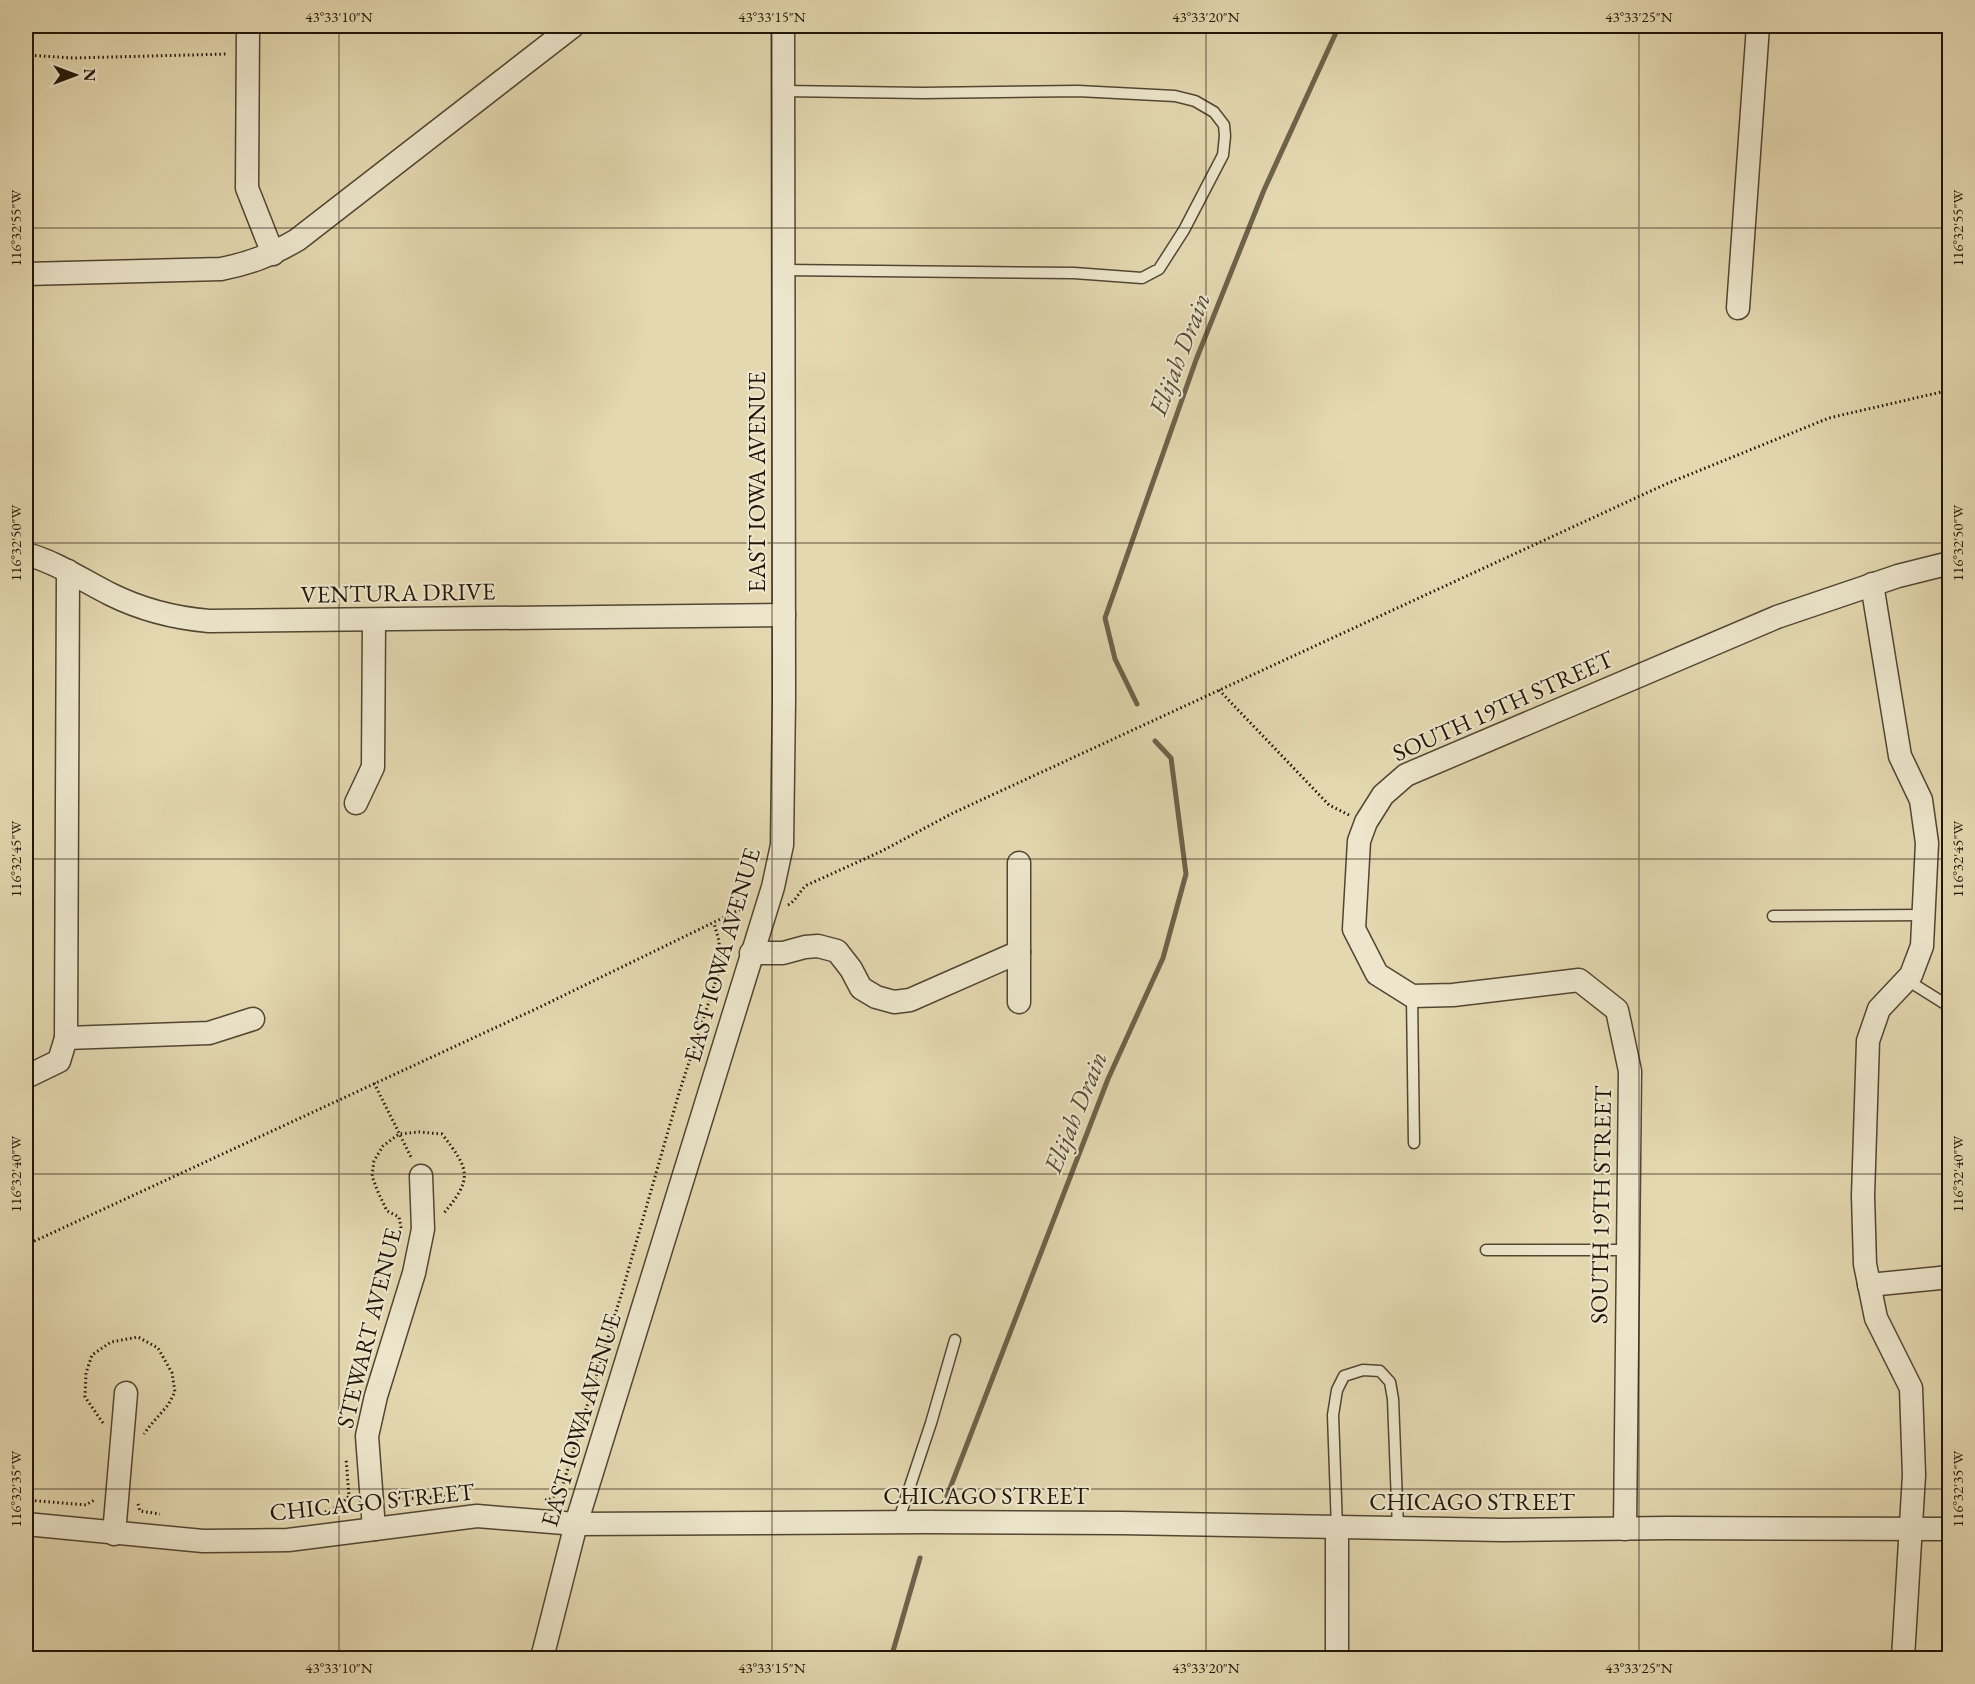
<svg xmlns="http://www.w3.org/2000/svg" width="1975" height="1684" viewBox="0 0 1975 1684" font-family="'EB Garamond',serif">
<rect width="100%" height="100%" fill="#e4d8b0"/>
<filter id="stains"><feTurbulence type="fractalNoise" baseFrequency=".00333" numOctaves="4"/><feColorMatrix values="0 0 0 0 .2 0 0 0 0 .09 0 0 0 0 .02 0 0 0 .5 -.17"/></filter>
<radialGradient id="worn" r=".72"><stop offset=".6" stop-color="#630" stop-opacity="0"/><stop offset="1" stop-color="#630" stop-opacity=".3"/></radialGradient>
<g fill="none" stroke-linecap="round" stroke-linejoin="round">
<g stroke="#6e624b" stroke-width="5">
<polyline points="1137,704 1115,659 1105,618 1196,360 1264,190 1339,26"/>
<polyline points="947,1496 1108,1079 1163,958 1186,874 1171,758 1155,741"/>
<polyline points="891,1658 920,1558"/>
</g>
<defs>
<g id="service">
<polyline points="783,91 923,93 1078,91 1175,96 1195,101 1214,112 1224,125 1225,136 1223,155 1184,230 1159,269 1142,278 1074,273 783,270"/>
<polyline points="1773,916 1924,915"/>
<polyline points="1907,980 1950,1007"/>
<polyline points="1412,996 1414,1143"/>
<polyline points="1486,1250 1628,1250"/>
<polyline points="898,1522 931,1423 955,1340"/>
<polyline points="1337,1528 1333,1415 1337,1390 1344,1376 1363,1370 1380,1371 1390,1382 1393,1399 1398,1529"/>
</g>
<g id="minor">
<polyline points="248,26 247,188 273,254"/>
<path d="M26,274L221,269C251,263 271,255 297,240L573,26"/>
<polyline points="1738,308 1758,26"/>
<path d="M26,554C56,562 82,580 110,594C142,610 174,618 209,621L784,615"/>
<polyline points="1872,584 1900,756 1921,800 1927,843 1922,946 1911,975 1879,1009 1868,1041 1863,1196 1865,1264 1876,1318 1911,1388 1914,1475 1903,1658"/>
<polyline points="356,803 373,767 374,620"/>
<polyline points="751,953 783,953 805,947 818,946 837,951 851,969 861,988 876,997 894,1002 910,1000 1019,952"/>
<polyline points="1019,1002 1019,863"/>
<polyline points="66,1038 209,1033 253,1019"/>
<polyline points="26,1077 59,1061 66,1038 68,571"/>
<polyline points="1869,1285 1950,1277"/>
<polyline points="26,1524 203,1541 288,1540 477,1516 576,1524 927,1522 1122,1523 1503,1530 1669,1528 1950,1529"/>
<polyline points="374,1529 367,1436 376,1396 414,1273 423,1229 421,1176"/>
<polyline points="1625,1529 1630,1071 1617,1010 1579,980 1453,995 1412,996 1377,974 1354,929 1359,841 1366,822 1383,795 1406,775 1777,617 1898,576 1950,563"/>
<polyline points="114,1534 126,1393"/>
<polyline points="542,1658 576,1524 773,887 782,845 784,699 783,26"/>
<polyline points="1337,1658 1337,1529"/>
</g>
</defs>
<use href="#service" stroke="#524632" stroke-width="13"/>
<use href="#minor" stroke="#524632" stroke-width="25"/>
<g stroke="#211508" stroke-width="3" stroke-dasharray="1.5 3" stroke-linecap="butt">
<polyline points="26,55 73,58 228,54"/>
<polyline points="1219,690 1329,805 1349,815"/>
<path d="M788,905C797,900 799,891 807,885L882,851L953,813L1666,484L1829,418L1950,390"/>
<polyline points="374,1083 412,1159"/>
<path d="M401,1228L399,1217L387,1211L378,1192L372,1176L374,1161L383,1146L399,1134L419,1132L442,1134C469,1169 474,1178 443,1214"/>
<polyline points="26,1245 540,1007 745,907"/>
<polyline points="103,1423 85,1397 86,1373 92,1355 111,1342 138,1337 158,1348 172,1373 175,1392 168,1405 149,1427 144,1434"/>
<polyline points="390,1495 402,1499 455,1496"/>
<polyline points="26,1500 86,1505 96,1499"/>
<polyline points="545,1500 549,1500 561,1491 622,1292 679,1093 720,968 719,941 714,923"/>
<polyline points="138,1504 140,1511 160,1514"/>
<polyline points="321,1514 340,1505 349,1496 346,1458"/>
</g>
<use href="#service" stroke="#ede6cc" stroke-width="10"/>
<use href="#minor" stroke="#ede6cc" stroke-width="22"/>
</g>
<path fill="none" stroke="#211508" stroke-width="1.5" stroke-opacity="0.45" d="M339,26V1658M772,26V1658M1206,26V1658M1639,26V1658M26,228H1950M26,543H1950M26,859H1950M26,1174H1950M26,1489H1950"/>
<g text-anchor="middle" stroke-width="4.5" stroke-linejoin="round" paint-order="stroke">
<g font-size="24" fill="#211508" stroke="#ede6cc">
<text transform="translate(757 482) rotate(-90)" y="8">EAST IOWA AVENUE</text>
<text transform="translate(398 593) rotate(-1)" y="8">VENTURA DRIVE</text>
<text transform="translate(1503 706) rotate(-24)" y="8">SOUTH 19TH STREET</text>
<text transform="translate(722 955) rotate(-74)" y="8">EAST IOWA AVENUE</text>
<text transform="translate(1601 1205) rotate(-89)" y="8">SOUTH 19TH STREET</text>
<text transform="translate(369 1328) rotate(-76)" y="8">STEWART AVENUE</text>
<text transform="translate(581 1420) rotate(-73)" y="8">EAST IOWA AVENUE</text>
<text x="986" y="1504">CHICAGO STREET</text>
<text transform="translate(372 1502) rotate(-6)" y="8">CHICAGO STREET</text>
<text x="1472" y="1510">CHICAGO STREET</text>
</g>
<g font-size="26" font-style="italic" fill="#554934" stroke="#ede6cc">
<text transform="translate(1179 354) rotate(-69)" y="9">Elijah Drain</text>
<text transform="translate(1075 1112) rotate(-68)" y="9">Elijah Drain</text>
</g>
</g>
<rect width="1975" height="1684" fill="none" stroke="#e4d8b0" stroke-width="66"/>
<g transform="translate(75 75) rotate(90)" stroke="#ede6cc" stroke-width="4.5" paint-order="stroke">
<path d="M0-4.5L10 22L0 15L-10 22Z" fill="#211508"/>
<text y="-9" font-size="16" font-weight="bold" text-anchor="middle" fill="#211508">N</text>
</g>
<rect x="33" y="33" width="1909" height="1618" fill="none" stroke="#211508" stroke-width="2"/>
<g font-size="15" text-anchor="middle" fill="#211508">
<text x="339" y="22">43°33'10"N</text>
<text x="772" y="22">43°33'15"N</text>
<text x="1206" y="22">43°33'20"N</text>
<text x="1639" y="22">43°33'25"N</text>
<text transform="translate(1958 228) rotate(-90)" y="5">116°32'55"W</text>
<text transform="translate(16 228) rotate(-90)" y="5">116°32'55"W</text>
<text transform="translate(1958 543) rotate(-90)" y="5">116°32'50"W</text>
<text transform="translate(16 543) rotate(-90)" y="5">116°32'50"W</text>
<text transform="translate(1958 859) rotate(-90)" y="5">116°32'45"W</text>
<text transform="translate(16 859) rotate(-90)" y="5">116°32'45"W</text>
<text transform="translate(1958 1174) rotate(-90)" y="5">116°32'40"W</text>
<text transform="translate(16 1174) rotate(-90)" y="5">116°32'40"W</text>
<text transform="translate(16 1489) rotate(-90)" y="5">116°32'35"W</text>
<text transform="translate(1958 1489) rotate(-90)" y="5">116°32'35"W</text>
<text x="339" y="1673">43°33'10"N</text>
<text x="772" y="1673">43°33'15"N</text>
<text x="1206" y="1673">43°33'20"N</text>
<text x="1639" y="1673">43°33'25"N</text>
</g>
<rect width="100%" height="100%" filter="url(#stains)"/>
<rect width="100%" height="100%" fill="url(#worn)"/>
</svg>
